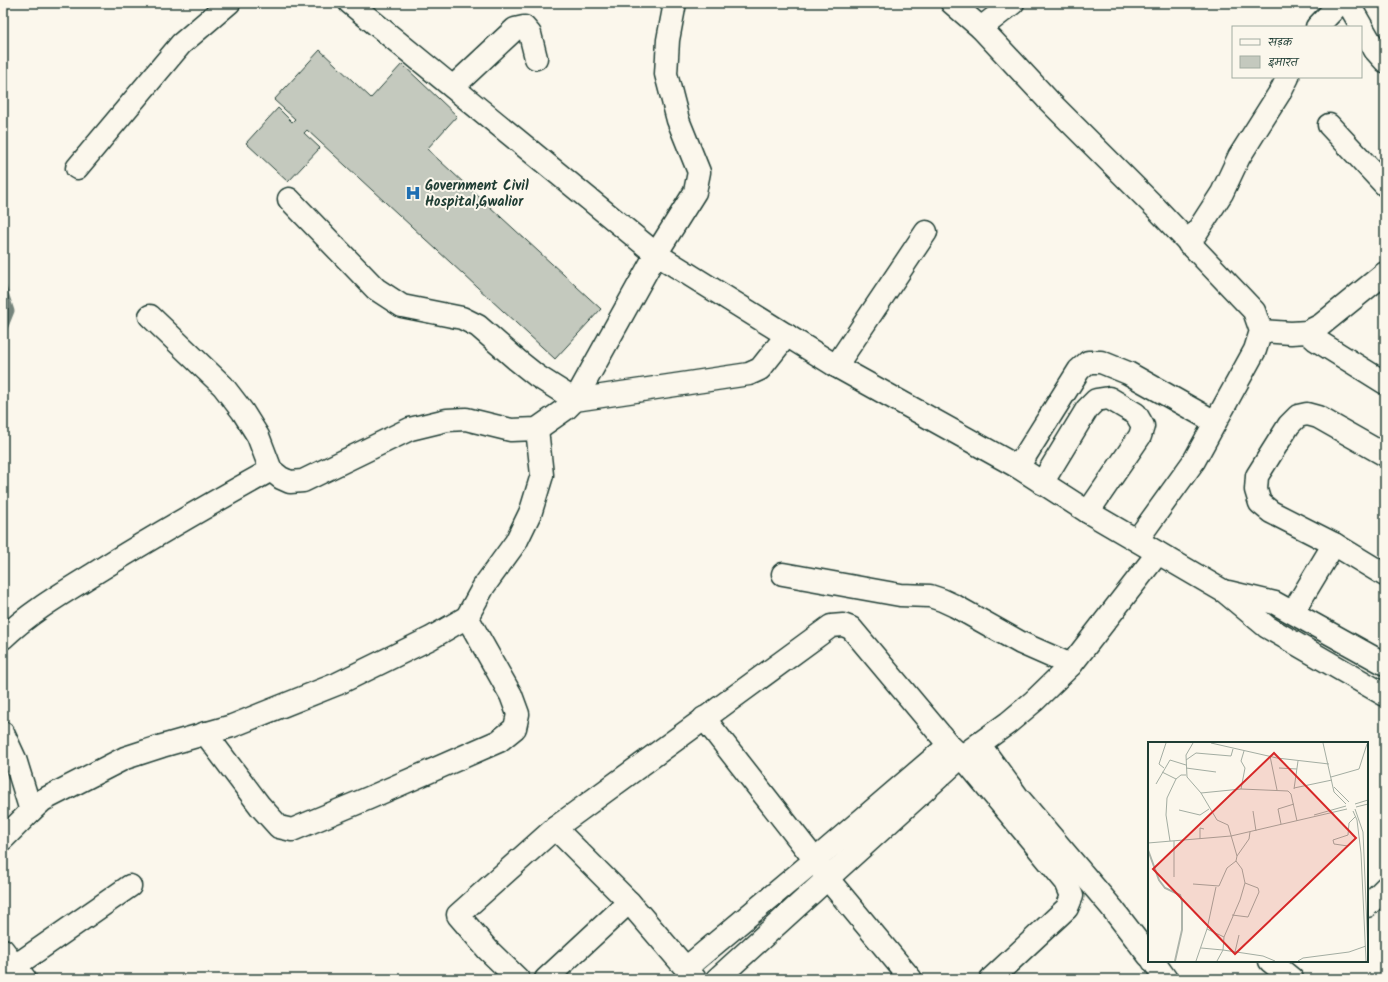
<svg xmlns="http://www.w3.org/2000/svg" width="1388" height="982" viewBox="0 0 1388 982" font-family="Kalam,'Playpen Sans Deva',sans-serif">
<rect width="100%" height="100%" fill="#fbf7ec"/>
<filter id="ink" filterUnits="userSpaceOnUse"><feTurbulence type="fractalNoise" baseFrequency=".025" numOctaves="2"/><feDisplacementMap in="SourceGraphic" scale="8" xChannelSelector="R" yChannelSelector="G"/><feConvolveMatrix kernelMatrix="1 2 1 2 8 2 1 2 1" color-interpolation-filters="sRGB"/></filter>
<g filter="url(#ink)">
<g fill="none" stroke-linecap="round" stroke-linejoin="round">
<g stroke="#74847b" stroke-width="7">
<polyline points="3,10 6,3"/>
<polyline points="3,287 11,311 3,331"/>
</g>
</g>
<polygon fill="#c4c9be" stroke="#1f3d34" points="320,50 371,98 402,64 457,116 427,149 601,309 555,359 307,130 304,133 320,148 288,182 246,143 278,108 292,122 295,119 274,100"/>
<g fill="none" stroke-linecap="round" stroke-linejoin="round">
<defs>
<g id="minor">
<polyline points="952,3 981,28 1049,101 1156,208 1254,311 1261,331 1255,350 1194,461 1137,540"/>
<polyline points="1348,3 1375,50 1385,61"/>
<polyline points="1317,27 1340,3"/>
<polyline points="981,28 1013,3"/>
<polyline points="453,87 515,29 524,27 530,34 536,58"/>
<polyline points="1329,125 1385,185"/>
<polyline points="77,168 181,44 229,3"/>
<polyline points="289,199 376,289 402,306 462,318 478,326 517,360 537,376 575,400 656,254 695,192 699,172 678,120 666,74 668,40 675,3"/>
<polyline points="1189,244 1222,193 1239,157 1282,89 1288,77"/>
<polyline points="150,316 223,386 243,412 258,436 271,470 281,478 290,482 303,481 410,429 447,420 466,419 511,430 537,429 567,408 575,400 749,374 760,369 787,335"/>
<polyline points="1261,331 1291,333 1307,332 1321,325 1385,273"/>
<polyline points="1307,332 1316,340 1385,383"/>
<polyline points="836,366 926,232"/>
<polyline points="1385,455 1318,417 1307,414 1298,416 1289,425 1257,476 1256,490 1260,503 1271,512 1334,544 1385,575"/>
<polyline points="1018,467 1079,370 1088,362 1101,362 1128,373 1215,422"/>
<polyline points="1042,483 1087,409 1096,400 1109,398 1136,414 1143,426 1140,436 1088,512"/>
<polyline points="783,574 900,595 930,596 942,600 955,606 1021,643 1071,665"/>
<polyline points="1293,612 1334,544"/>
<path d="M3,638C30,612 63,593 95,573C152,537 212,503 271,470"/>
<polyline points="704,718 815,860 827,878 911,979"/>
<polyline points="3,733 15,759 31,811 43,800 125,758 162,746 232,726 337,684 431,638 467,617 484,586 516,542 531,511 542,475 537,429"/>
<polyline points="205,733 260,806 279,827 292,830 369,798 499,741 515,728 518,714 511,695 467,617"/>
<polyline points="979,744 1017,796 1112,908 1149,956"/>
<polyline points="3,839 31,811"/>
<polyline points="1367,906 1385,888"/>
<polyline points="3,950 25,979"/>
<polyline points="1153,961 1166,979"/>
<polyline points="1270,961 1292,979"/>
<polyline points="15,966 130,886"/>
<polyline points="686,968 815,860 949,745"/>
<polyline points="518,979 488,950 458,915 555,828"/>
<polyline points="546,979 629,902"/>
<polyline points="695,979 629,902 555,828 831,626 843,625 851,628 949,745 965,760 1066,882 1072,896 1067,908 991,979"/>
<polyline points="717,979 961,757 1008,723 1034,701 1071,665 1158,553"/>
</g>
<g id="major">
<polyline points="350,3 656,254 836,366 1018,467 1088,512 1225,592 1267,627 1385,695"/>
<polyline points="1228,592 1275,603 1385,664"/>
</g>
</defs>
<use href="#minor" stroke="#1f3d34" stroke-width="25"/>
<use href="#major" stroke="#1f3d34" stroke-width="25"/>
<use href="#minor" stroke="#fbf7ec" stroke-width="22"/>
<use href="#major" stroke="#fbf7ec" stroke-width="22"/>
</g>
</g>
<defs>
<symbol id="hospital-bare" viewBox="-9 -9 18 18"><path d="M-5-5h3v3.5h4V-5h3V5h-3V1.5h-4V5h-3Z" fill="#1f6fb2" stroke="#fbf7ec" stroke-width="2.5" paint-order="stroke"/></symbol>
</defs>
<g fill-rule="evenodd">
<use href="#hospital-bare" x="402" y="182" width="22" height="22"/>
</g>
<g text-anchor="middle" stroke-width="4" stroke-linejoin="round" paint-order="stroke">
<g font-size="14" font-weight="bold" fill="#1f3d34" stroke="#fbf7ec" text-anchor="start">
<text x="425" y="190">Government Civil<tspan x="425" dy="16">Hospital,Gwalior</tspan></text>
</g>
</g>
<g transform="translate(1148 742)">
<rect width="220" height="220" fill="#fbf7ec"/>
<path fill="none" stroke="#adb4aa" stroke-width="2" d="M0,108L11,138L17,146L32,153L34,159V188L27,219"/>
<path fill="none" stroke="#a3ada2" stroke-width="1" d="M45,1L38,13L39,35L53,51L69,78L80,83L89,114M63,1L129,16L181,22M175,1L186,50L198,62M122,14L129,48M38,18L48,11L83,14L85,7M16,26L11,22L18,1M38,26L68,30M131,26L149,27M14,30L28,37M183,35L211,27L219,2M8,42L22,18L38,23M186,45L201,60M146,46L184,38M93,47L97,26L93,19L96,9M146,47L150,19M53,51L93,47L140,49L143,52L149,79M207,62L220,58M208,65L220,62M207,67L215,90L220,209M31,68L52,73L61,67M105,69L108,89M205,69L209,78L213,111L218,219M166,73L198,64M133,82L130,67L146,62M52,97V86L56,87M22,99L18,73L19,56L28,37L33,33H38M0,101L83,94L199,67M200,104L186,102L185,98L200,93L201,81L208,74M26,135V99M45,142L71,144L79,126L88,119L89,114L101,97L102,90M84,173L100,175L111,150L110,146L97,141M59,187L68,145M53,206L75,208L76,195M87,210L91,193M48,219L59,187L76,195L92,158L97,141L94,127L88,119M69,219L75,208L115,214L127,219M150,219L155,216L201,210L218,204"/>
<path fill="#d62828" fill-opacity="0.15" stroke="#d62828" stroke-width="2" d="M126,11L208,96L87,212L5,127Z"/>
<rect width="220" height="220" fill="none" stroke="#1f3d34" stroke-width="2"/>
</g>
<rect width="1388" height="982" fill="none" stroke="#fbf7ec" stroke-width="16"/>
<rect x="8" y="8" width="1372" height="966" fill="none" stroke="#1f3d34" stroke-width="1.5" filter="url(#ink)"/>
<rect x="1232" y="26" width="130" height="52" fill="#fbf7ec" stroke="#a3ada2"/>
<rect x="1240" y="39" width="20" height="6" fill="#fbf7ec" stroke="#a3ada2"/>
<text x="1268" y="46" font-size="12" fill="#1f3d34">सड़क</text>
<rect x="1240" y="56" width="20" height="12" fill="#c4c9be" stroke="#a3ada2"/>
<text x="1268" y="66" font-size="12" fill="#1f3d34">इमारत</text>
</svg>
